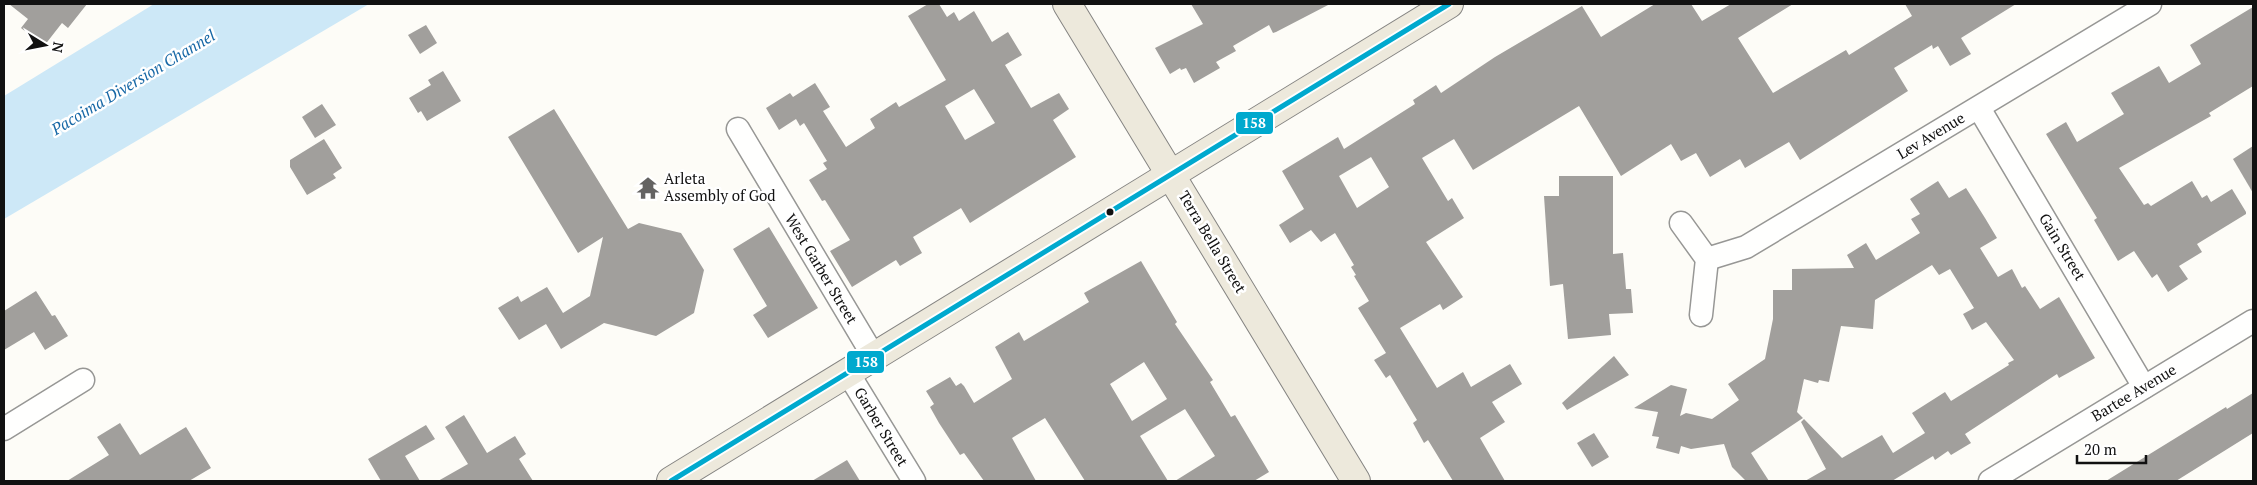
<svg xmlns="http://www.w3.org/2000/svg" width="2257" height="485" viewBox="0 0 2257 485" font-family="'PT Serif',serif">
<rect width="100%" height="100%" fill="#fdfcf7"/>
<polygon fill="#cde8f7" points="154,4 369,4 4,219 4,96"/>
<g fill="#a19f9c" fill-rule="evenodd">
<polygon points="9,4 87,4 68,28 62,23 44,46 21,28 28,19"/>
<path d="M928,4H939L947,17L954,12L959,21L974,11L992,42L1008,32L1022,55L1005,65L1031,108L1059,93L1069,109L1053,120L1076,157L970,223L961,208L913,237L922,253L900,266L896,260L852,287L830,251L850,240L825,200L822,201L809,180L827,169L823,163L827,161L804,123L800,126L796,119L779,130L766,108L790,93L793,97L815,83L830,107L823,111L846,147L875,128L870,119L896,102L899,107L946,80L908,16ZM974,89L995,123L965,140L945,106Z"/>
<polygon points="1191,4 1330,4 1276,32 1273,33 1269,25 1233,46 1236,51 1216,62 1220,68 1194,83 1186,68 1181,70 1180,68 1170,74 1155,48 1203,24"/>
<path d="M1655,4H1691L1702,21L1731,4H1793L1738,38L1773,93L1846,50L1849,55L1912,16L1905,4H2016L1961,38L1971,54L1950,66L1938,46L1933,49L1932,45L1894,68L1908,91L1800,160L1789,142L1745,168L1740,159L1710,177L1696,153L1681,161L1671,144L1621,176L1579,106L1473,170L1454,139L1422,158L1448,201L1452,198L1464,218L1426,242L1463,297L1443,310L1440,304L1400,328L1437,388L1463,372L1471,387L1510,364L1522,384L1492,402L1505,422L1480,438L1505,481H1453L1428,440L1424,443L1413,423L1417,420L1390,375L1386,378L1374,360L1386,353L1358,308L1369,301L1354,276L1356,275L1351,267L1354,265L1335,233L1321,242L1311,230L1290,243L1279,225L1304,209L1282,171L1338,137L1344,149L1415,104L1413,100L1436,85L1441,93L1495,57L1582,6L1601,37ZM1371,157L1389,187L1357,208L1339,176Z"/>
<polygon points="2253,7 2253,86 2209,113 2211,116 2119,168 2144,205 2148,203 2151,206 2192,181 2202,198 2207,195 2211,202 2232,189 2246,212 2246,214 2197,244 2202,252 2179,266 2188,279 2168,292 2157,274 2152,278 2134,251 2118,261 2094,220 2097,218 2046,134 2066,122 2077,142 2124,114 2111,93 2159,66 2169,83 2201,64 2190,45"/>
<polygon points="426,25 437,43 420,54 408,35"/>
<polygon points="443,71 461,101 427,121 421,111 418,113 409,98 431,85 428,80"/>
<polygon points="322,104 336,125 315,138 302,117"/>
<polygon points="554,109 628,229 639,223 681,233 704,270 694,313 656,336 604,323 561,349 546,324 519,340 498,308 518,296 521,302 547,287 563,313 590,296 603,237 578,253 508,137"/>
<polygon points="324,139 342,168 333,174 336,178 307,195 290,167 290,160"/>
<polygon points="2253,146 2253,193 2233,159"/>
<polygon points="1559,176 1613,176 1613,254 1623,253 1626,289 1631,289 1633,313 1609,314 1611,335 1568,339 1563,284 1550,286 1544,196 1559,196"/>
<polygon points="1938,181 1949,198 1966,188 1985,218 1997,238 1980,248 1998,277 2012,269 2022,288 2025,286 2040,309 2059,297 2095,358 2059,378 2057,374 1965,434 1971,443 1951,455 1948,451 1935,460 1933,456 1892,481 1805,481 1826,469 1801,422 1804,419 1842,458 1882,435 1893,453 1925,433 1912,413 1945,392 1951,401 2009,365 2008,363 2014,360 1986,322 1972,330 1963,314 1974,308 1950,269 1939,275 1932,265 1875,300 1873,329 1841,326 1829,382 1819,380 1818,383 1804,379 1797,412 1803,418 1751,453 1769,481 1746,481 1732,467 1724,444 1691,449 1681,446 1679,454 1656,448 1659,437 1652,436 1658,412 1634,408 1671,385 1687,389 1680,416 1686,413 1712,419 1739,400 1728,384 1765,359 1773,319 1773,290 1792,290 1792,269 1854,268 1847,255 1866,243 1876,260 1920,233 1911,219 1920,214 1910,199"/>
<polygon points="769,227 818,308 768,338 753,315 767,306 733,249"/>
<path d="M1141,261L1177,322L1175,324L1213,380L1210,382L1231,417L1235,415L1269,472L1254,481H1175L1215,456L1185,409L1140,436L1168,481H1085L1045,418L1012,438L1036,481H984L964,453L960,455L939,423L930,407L934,404L926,391L950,377L956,386L961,383L964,386L974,403L1012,379L995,347L1019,332L1024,341L1089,302L1084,293ZM1144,362L1167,399L1132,421L1110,384Z"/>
<polygon points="36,291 52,316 55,315 68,336 45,350 34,332 4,350 4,311"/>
<polygon points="1614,356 1629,375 1567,410 1562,403"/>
<polygon points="2253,393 2253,433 2176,481 2106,481 2226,407 2227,409"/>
<polygon points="464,415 487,453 515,436 526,454 519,459 533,481 438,481 468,464 445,427"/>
<polygon points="120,423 140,455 186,427 211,468 189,481 67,481 109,455 97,437"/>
<polygon points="426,425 435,439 405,456 420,481 381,481 368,459"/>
<polygon points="1594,433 1609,457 1592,467 1577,443"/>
<polygon points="847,460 860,481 812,481"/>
</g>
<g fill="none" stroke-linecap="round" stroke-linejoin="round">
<defs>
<g id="minor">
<polyline points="1979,108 2144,387"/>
<polyline points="738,129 874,357"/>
<polyline points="1681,223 1707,259 1701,315"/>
<polyline points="1707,259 1746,247 2150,4"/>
<polyline points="848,373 914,481"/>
<polyline points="4,429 83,380"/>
<polyline points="1990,481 2253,321"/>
</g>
<g id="major">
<polyline points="1067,4 1356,481"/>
<polyline points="671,481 1449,4"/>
</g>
</defs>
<use href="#minor" stroke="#979795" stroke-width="25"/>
<use href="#major" stroke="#858482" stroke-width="30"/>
<use href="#minor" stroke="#fffffe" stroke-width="22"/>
<use href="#major" stroke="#ede9dc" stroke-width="28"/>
<defs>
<polyline id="bus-1" points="671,481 1449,4"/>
</defs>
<use href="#bus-1" stroke="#fff" stroke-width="9"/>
<use href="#bus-1" stroke="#00a9ce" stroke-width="5"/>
</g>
<defs>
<symbol id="temple-bare" viewBox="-9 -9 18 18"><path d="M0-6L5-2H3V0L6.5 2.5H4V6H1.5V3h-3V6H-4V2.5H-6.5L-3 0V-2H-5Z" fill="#646362" stroke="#fff" stroke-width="2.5" paint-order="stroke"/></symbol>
</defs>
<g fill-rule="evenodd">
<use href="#temple-bare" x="632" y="172" width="32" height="32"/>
</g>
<circle fill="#111" stroke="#fff" stroke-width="2" cx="1110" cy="212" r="4.5"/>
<g text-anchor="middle" stroke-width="5" stroke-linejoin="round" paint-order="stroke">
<g font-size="15" fill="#111" stroke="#fff">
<text transform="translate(1931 136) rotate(-31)" y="5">Lev Avenue</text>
<text transform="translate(1212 242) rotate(59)" y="5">Terra Bella Street</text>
<text transform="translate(2062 247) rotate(59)" y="5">Gain Street</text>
<text transform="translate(821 269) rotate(59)" y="5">West Garber Street</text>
<text transform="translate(2134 393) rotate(-31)" y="5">Bartee Avenue</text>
<text transform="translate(881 427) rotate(59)" y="5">Garber Street</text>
</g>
<g font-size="15" fill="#111" stroke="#fff" text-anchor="start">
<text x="664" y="184">Arleta<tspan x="664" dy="17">Assembly of God</tspan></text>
</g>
<g font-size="16" font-style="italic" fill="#1768a6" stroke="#fff">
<text transform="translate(133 82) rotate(-31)" y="6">Pacoima Diversion Channel</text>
</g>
</g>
<g stroke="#fff" stroke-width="2">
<rect x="1235" y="111" width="39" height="24" rx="5" fill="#00a9ce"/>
<rect x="846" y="350" width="39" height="24" rx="5" fill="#00a9ce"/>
</g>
<g font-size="14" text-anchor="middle" font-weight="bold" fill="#fff">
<text x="1254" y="128">158</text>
<text x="866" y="367">158</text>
</g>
<rect width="2257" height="485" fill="none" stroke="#111111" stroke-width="10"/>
<g transform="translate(45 45) rotate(100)" stroke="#ffffff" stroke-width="4" paint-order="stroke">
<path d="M0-4L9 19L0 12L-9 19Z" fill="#111111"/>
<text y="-8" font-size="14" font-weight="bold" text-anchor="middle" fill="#111111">N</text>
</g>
<path d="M2077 455v8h69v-8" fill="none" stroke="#111111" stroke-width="2.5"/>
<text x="2084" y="455" font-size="15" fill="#111111" stroke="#ffffff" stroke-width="4" paint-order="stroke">20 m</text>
</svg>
